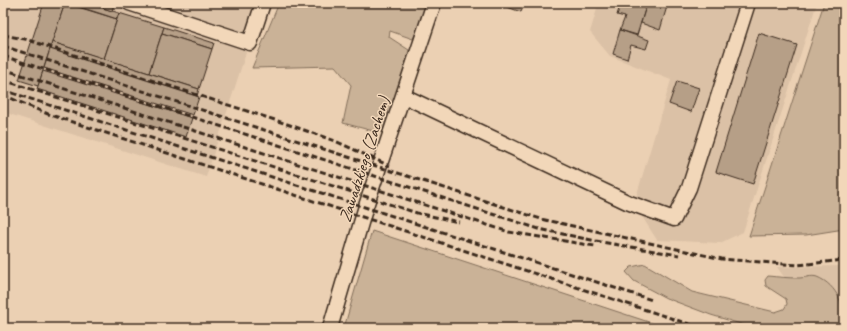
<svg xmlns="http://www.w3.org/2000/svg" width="847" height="331" viewBox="0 0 847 331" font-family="Caveat,sans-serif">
<rect width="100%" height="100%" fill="#ebd0b3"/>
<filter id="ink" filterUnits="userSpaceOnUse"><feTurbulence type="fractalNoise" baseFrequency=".025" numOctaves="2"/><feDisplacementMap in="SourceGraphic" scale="8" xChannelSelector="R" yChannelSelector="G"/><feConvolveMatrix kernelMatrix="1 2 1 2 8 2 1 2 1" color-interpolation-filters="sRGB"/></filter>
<g filter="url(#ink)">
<g fill="#dbc1a6">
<polygon points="3,3 262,3 206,177 3,112"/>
<polygon points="591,3 817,3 743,232 720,243 657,240 634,204 671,80 610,56 590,32 597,9"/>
<polygon points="844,266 844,328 820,328 777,267"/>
</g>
<g fill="#cab297" stroke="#826e5a">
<polygon points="279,3 409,3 426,8 413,39 390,31 389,37 409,50 388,126 377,132 343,123 351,85 335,66 252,68"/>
<polygon points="824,3 844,3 844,229 806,235 749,236"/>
<polygon points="372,231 667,328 344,328"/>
<path d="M645,264L692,292L775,312L784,309L787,304L786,299L766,286L765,280L768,276C778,277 788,278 799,278C804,278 812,275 817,277C837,285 847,308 842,328H754L711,315L666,298L634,281L626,272L631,267Z"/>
</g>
<g fill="#b69f87" stroke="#3b2a1e">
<polygon points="44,3 65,3 38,86 19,80"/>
<polygon points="65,3 117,19 104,59 52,42"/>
<polygon points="68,3 87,3 119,13 117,19"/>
<polygon points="105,3 114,4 112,11 103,8"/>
<polygon points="496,3 525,3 521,12"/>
<polygon points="621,3 647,3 637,35 620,30 625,17 617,15"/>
<polygon points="647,3 668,3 660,30 641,23"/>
<polygon points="119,13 164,27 149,73 104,59"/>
<polygon points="164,27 214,43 212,49 162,33"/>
<polygon points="620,30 649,40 646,49 631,45 627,59 613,54"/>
<polygon points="162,33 212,49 199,89 149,73"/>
<polygon points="759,33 797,45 753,184 716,172"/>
<polygon points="52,42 199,89 197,96 50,49"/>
<polygon points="50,49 199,97 193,115 44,68"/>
<polygon points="43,71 192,118 186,137 37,89"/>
<polygon points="677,81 699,88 691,112 669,104"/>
</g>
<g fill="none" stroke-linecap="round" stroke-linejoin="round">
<defs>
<g id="minor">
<polyline points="129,3 250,43 263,3"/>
<polyline points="404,96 627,202 674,219 689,188 748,3"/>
<polyline points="330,328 366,206 434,3"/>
</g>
</defs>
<use href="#minor" stroke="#3b2a1e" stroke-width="17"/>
<use href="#minor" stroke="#f2d7b9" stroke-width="14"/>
<g stroke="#3b2a1e" stroke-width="3" stroke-dasharray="6 3" stroke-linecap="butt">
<polyline points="3,35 25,39 287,124 335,141 390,166"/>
<polyline points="3,46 541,219 722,259 798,265 844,260"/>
<polyline points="3,56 539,229 596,241 679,255"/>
<polyline points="3,69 509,232 595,246"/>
<polyline points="3,80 417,213 459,222"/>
<polyline points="3,90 652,300"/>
<polyline points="3,95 48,114 701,328"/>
</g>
</g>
</g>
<g text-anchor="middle" stroke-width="3" stroke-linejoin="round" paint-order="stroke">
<g font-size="17" fill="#3b2a1e" stroke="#f2d7b9">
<text transform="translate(364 159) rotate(-72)" y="6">Zawadzkiego (Zachem)</text>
</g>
</g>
<rect width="847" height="331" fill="none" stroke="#f2d7b9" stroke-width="16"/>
<rect x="8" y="8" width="831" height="315" fill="none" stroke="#3b2a1e" stroke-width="1.5" filter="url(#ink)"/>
</svg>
